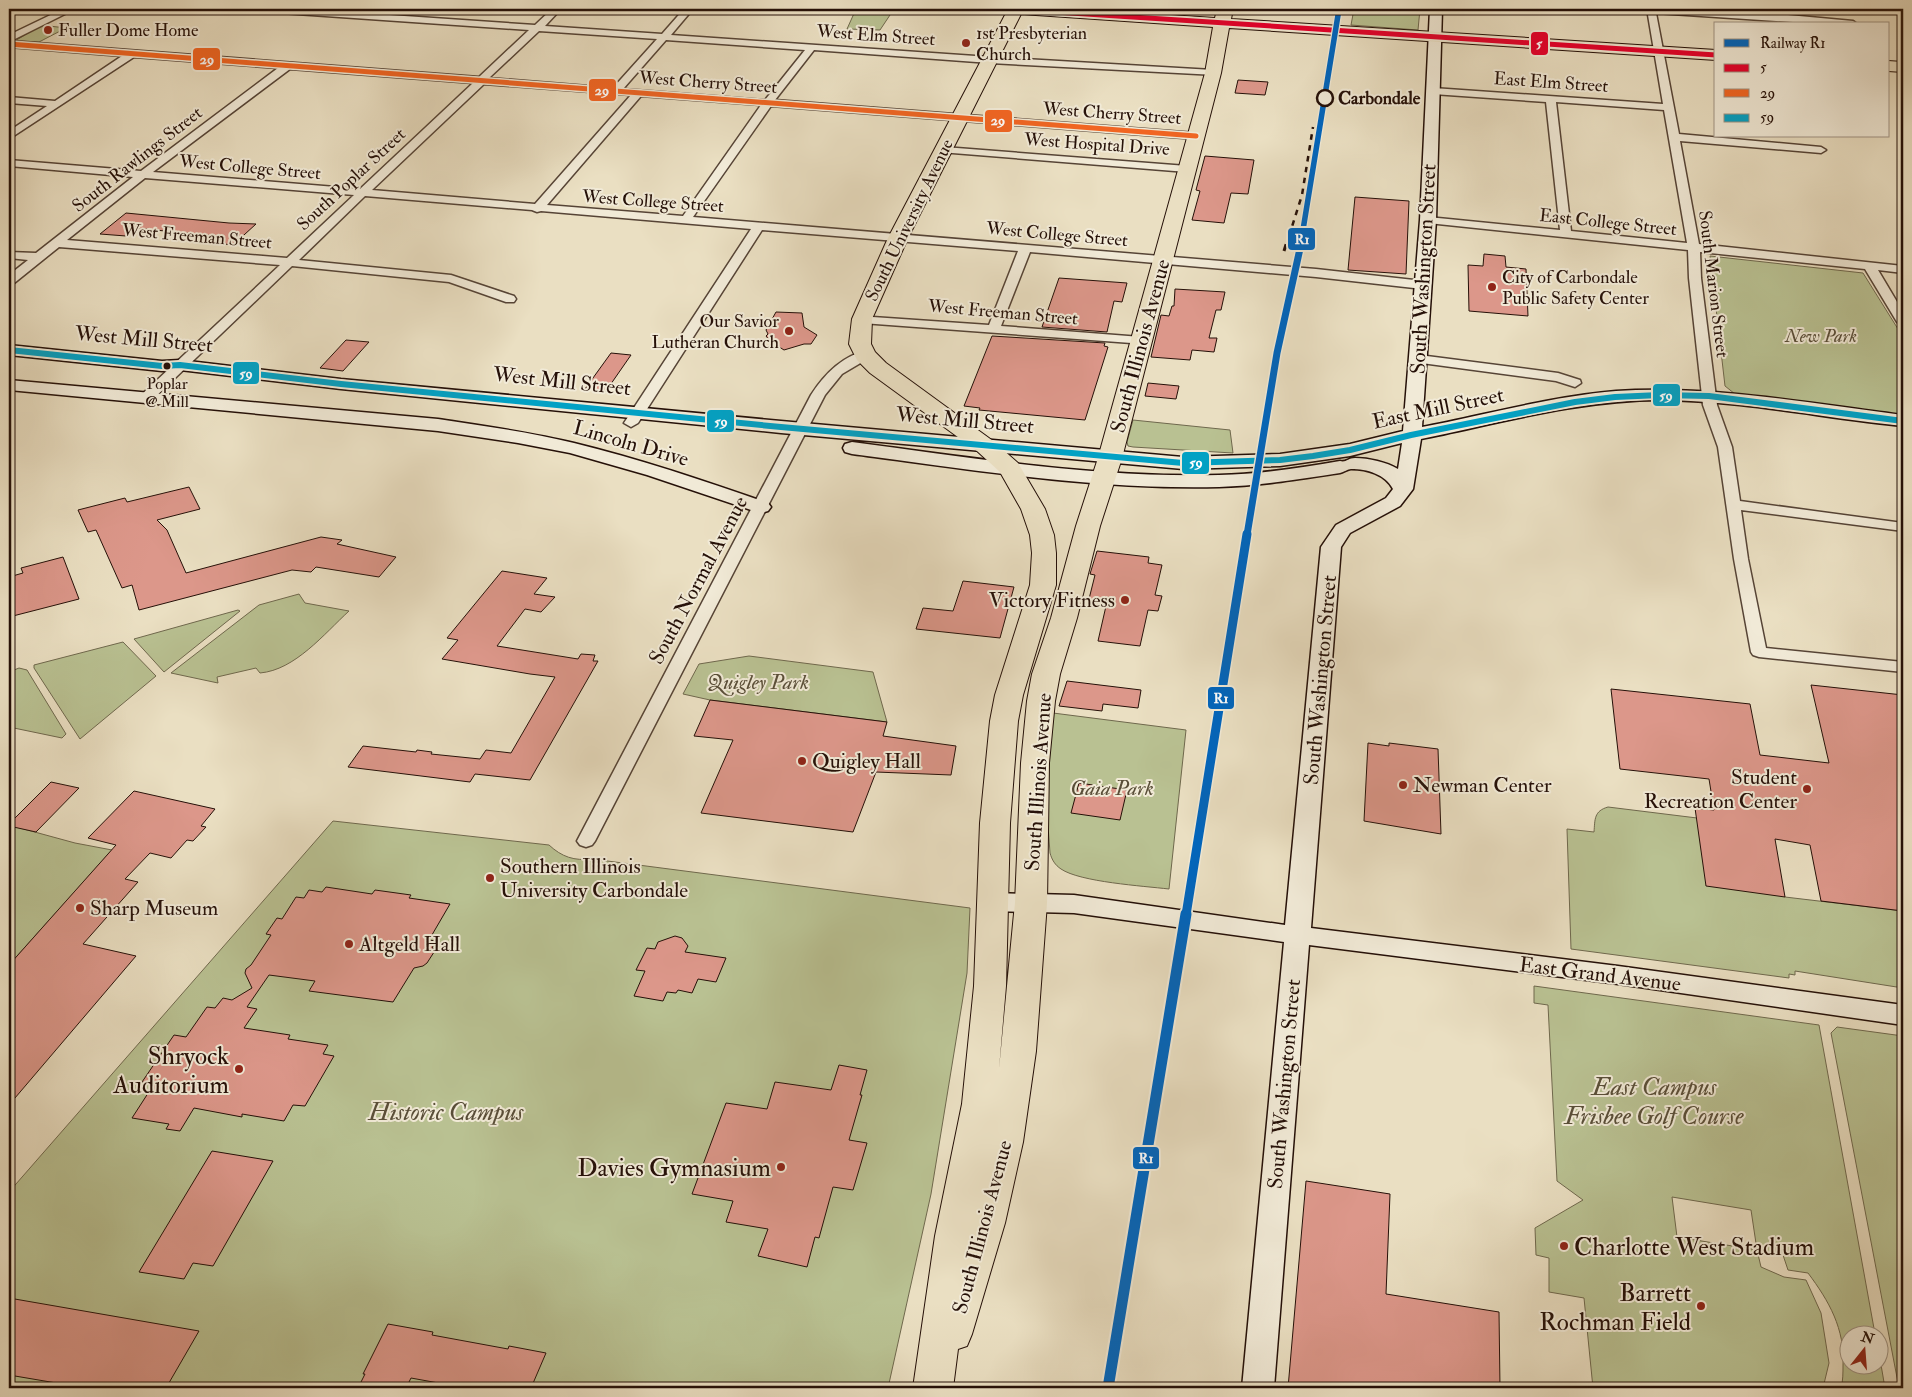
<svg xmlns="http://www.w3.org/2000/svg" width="1912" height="1397" viewBox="0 0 1912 1397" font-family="'IM FELL Double Pica',serif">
<rect width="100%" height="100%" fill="#eadfc2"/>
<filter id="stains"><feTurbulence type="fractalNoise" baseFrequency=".004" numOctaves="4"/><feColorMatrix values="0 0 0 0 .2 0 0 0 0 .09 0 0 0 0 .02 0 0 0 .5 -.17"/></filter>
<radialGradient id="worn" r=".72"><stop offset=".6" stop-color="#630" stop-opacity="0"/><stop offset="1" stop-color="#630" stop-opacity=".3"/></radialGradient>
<g fill="#b9c192" stroke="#6f684d" fill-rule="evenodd">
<polygon points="856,9 894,9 880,30 847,29"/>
<polygon points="1354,9 1420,9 1418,30 1351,25"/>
<polygon points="41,25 66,28 39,42 15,41"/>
<polygon points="1710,256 1863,273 1903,337 1903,415 1735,394 1725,386"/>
<polygon points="1133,420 1230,430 1233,453 1133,447 1128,446 1127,442"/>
<path d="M299,594L305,603L349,611C324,634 295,670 260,673L256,668L217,677L218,683L171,673L259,605Z"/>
<polygon points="238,610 240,611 164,672 134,639"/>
<polygon points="123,642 156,676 80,739 34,668 34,665"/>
<polygon points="749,656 873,672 887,722 710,700 683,694 699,664"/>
<polygon points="19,668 27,670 66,734 62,738 9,727 9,672"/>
<path d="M1053,713L1186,730L1169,889C1143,886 1080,882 1061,869C1055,865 1052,860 1050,853L1045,783Z"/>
<path d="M1608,807L1697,818L1785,897L1903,911V988L1795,971V975L1789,974V978L1571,949L1567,829L1594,832C1595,819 1594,811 1608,807Z"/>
<path d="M333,821L549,845C562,857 574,861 592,859L970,908L967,973L931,1194L888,1388H9V1192Z"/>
<polygon points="9,825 75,843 112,850 9,965"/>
<path d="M1534,986L1819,1025L1875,1334H1850V1364H1880V1359L1885,1388H1841C1843,1381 1843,1373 1843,1365C1845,1329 1829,1301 1808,1273L1788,1270L1783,1255L1757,1250L1761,1267L1784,1277L1806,1280L1821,1313L1829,1363L1823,1388H1593L1584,1298L1549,1292V1258L1536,1255L1535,1228L1583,1200L1557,1181L1548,1005L1534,1003ZM1672,1197L1751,1210L1757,1250L1677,1237Z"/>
<polygon points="1837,1027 1903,1036 1903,1388 1899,1388 1831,1033"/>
</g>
<g fill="#dc978a" stroke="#251008">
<polygon points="1238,80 1268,82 1265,95 1235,93"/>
<polygon points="1205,156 1254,160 1248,194 1231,193 1224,223 1192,220 1200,191 1196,190"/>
<polygon points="1355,197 1409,201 1406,274 1348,270"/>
<polygon points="126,213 229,223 256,224 233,245 207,242 215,236 135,228 126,236 100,234"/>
<polygon points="1484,254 1505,256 1506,267 1526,269 1528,316 1469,311 1468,265 1483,266"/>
<polygon points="1059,278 1127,283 1122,302 1114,301 1107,332 1042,327"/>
<polygon points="1175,289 1225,292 1221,310 1216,310 1209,338 1217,338 1214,352 1192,350 1190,360 1151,357 1161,315 1169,316 1172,306 1174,306"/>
<polygon points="776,312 802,313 804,327 817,335 811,344 804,344 784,350 770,341 766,336 768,334 766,330"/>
<polygon points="992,336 1105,343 1104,346 1108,347 1085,420 979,410 980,408 964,406"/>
<polygon points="346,340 369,342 343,371 320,368"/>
<polygon points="611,353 631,355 606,391 585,389"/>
<polygon points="1148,383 1179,386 1176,399 1145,396"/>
<polygon points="189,487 200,509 157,520 167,530 186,573 321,537 342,540 337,544 396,557 379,577 316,567 311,572 292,570 139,610 132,585 122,588 96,530 88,532 78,510 125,498 127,502"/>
<polygon points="1097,551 1149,557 1148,563 1162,565 1155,595 1162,596 1158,611 1148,610 1140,646 1098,641 1106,606 1088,603 1095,575 1090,574"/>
<polygon points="63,557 79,599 9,617 9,577 23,573 21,568"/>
<polygon points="502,571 547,578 534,594 555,597 541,612 525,609 497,646 578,659 581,654 595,655 593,661 598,661 530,780 475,774 470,782 348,767 363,746 416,752 417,750 432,752 431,754 480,759 486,750 511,753 555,677 530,674 442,659 458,640 447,638"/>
<polygon points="963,581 1014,587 1000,638 916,629 923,608 953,611"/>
<polygon points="1067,681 1141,690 1138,708 1103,704 1102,711 1059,706"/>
<polygon points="1811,685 1903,695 1903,911 1821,901 1810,845 1775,839 1785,897 1706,886 1695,808 1714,810 1709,779 1620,769 1611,689 1750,704 1760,755 1829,763"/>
<polygon points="710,700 887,722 883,736 956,746 951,775 876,772 853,832 701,813 733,740 694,736"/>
<polygon points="1368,743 1389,746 1389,743 1438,749 1441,834 1364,821"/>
<polygon points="51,782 79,788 36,832 9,826 9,824"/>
<polygon points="1079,783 1127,790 1120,820 1071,813"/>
<polygon points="134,791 215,809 201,826 206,827 193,841 187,840 171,858 150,853 125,879 138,882 83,944 136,956 9,1105 9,965 116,845 88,838"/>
<polygon points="326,887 372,894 375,890 411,895 409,898 450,904 429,940 436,941 432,948 436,949 427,963 423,966 414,968 393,1002 309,991 315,981 269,975 247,1007 257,1009 244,1028 290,1035 288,1039 328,1045 323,1054 334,1056 305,1106 293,1105 284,1121 242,1114 242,1117 194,1108 180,1131 166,1129 169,1124 132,1118 154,1084 142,1082 174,1035 186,1037 207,1007 215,1008 223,998 232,1000 252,988 245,973 246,969 251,965 271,935 266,934 277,918 282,919 296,897 304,898 309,890 322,892"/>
<polygon points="675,936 682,938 688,946 685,952 726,958 716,982 698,979 692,993 678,990 676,993 667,992 663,1001 634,996 645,971 636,970 647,948 655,949 658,942"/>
<polygon points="839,1065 867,1070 860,1095 862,1095 849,1140 867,1143 853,1190 833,1187 819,1238 815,1237 807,1267 758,1256 768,1229 726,1222 733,1201 692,1194 726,1103 767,1109 775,1082 831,1090"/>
<polygon points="212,1151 273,1161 213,1266 193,1263 184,1279 139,1272"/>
<polygon points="1306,1181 1390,1194 1386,1294 1499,1312 1500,1388 1288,1388"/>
<polygon points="9,1298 199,1331 166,1388 86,1388 9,1375"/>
<polygon points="388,1324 433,1332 432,1335 508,1349 509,1346 546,1353 531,1388 466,1388 411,1378 406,1388 358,1388 365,1374 363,1374"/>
</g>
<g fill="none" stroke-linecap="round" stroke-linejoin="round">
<defs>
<g id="street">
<path d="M63,9H75L11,41L479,77L529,30L267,12L262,9H302L535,25L552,9H561L545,26L662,34L684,9H693L671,35L990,57L1213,70L1216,71V75L990,63L814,50L775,100L1196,133L1201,136L1196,139L771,106L693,217L1316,269L1423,281L1429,285L1423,289L1316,277L1030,252L1001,326L1141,337L1147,341L1145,344L862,323L858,322L856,319L858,316L989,325L1018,251L762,230L638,423L631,427L624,423L751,229L541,211L537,212L532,210L365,196L299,260L451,275L514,296L516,299L514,302H506L449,282L292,266L150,402L145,403L138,399L140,396L280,265L59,247L13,284L9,285V275L28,260L9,258V252L36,253L133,177L9,166V160L141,171L278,68L134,57L9,139V131L47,106L9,103V97L55,101L122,56L9,47V35ZM539,31L657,39L613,88L489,78ZM666,40L805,50L765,100L623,89ZM290,69L473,83L360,189L153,172ZM484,84L631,95L535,204L372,190ZM641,96L761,105L683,216L547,205ZM145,178L354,195L287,258L67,240Z"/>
<path d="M1647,9L1778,14L1777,9H1785L1788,15L1853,21L1857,24H1823L1656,13L1679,134L1821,147L1826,150L1821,153L1680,141L1699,244L1903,266V273L1878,270L1903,312V326L1897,322L1865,269L1700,252L1701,278L1717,405L1732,447L1740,501L1903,523V531L1741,510L1748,559L1766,648L1903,662V672L1759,657L1753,655L1751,652L1734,559L1718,447L1703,405L1689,278L1688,250L1428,223L1422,220L1428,217L1560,230L1546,102L1433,94L1428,91L1433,88L1663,104ZM1556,102L1664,110L1687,243L1571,231Z"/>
<polygon points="944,147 1187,166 1192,169 1187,172 940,152 939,150 940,148"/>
<path d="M865,351L869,352L871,355L869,358L842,374L825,395L595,841L592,845L586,847L580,845L577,841L811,395C824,375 841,357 865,351Z"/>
<polygon points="1419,355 1558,373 1580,380 1581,383 1575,387 1556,381 1414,362 1413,359"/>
</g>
<g id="secondary">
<path d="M1430,9H1442L1436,220L1422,427C1485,415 1553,396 1616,391C1712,385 1808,403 1903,415V426C1823,418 1743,401 1661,400C1580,400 1500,423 1421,439L1413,489L1400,506L1350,533L1341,547L1311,928L1618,966L1903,1005V1025L1618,984L1309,945L1274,1388H1242L1284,942L1074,913L992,911L983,908L979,902L983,896L992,893L1074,895L1285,925L1321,547L1336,525L1386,498L1393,489C1385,474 1367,469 1351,469C1348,469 1344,472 1340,473C1300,479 1260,486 1219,487C1096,490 974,470 852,454L845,452L843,448L845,444L852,442C974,458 1096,478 1219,475C1260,474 1300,468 1340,461C1346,463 1348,458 1355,458C1369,458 1386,462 1398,469L1402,443L1350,456L1280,466L1183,469L781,433L341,389L180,370L162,371L9,355V345L162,361L180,360L341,379L781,421L1183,457L1280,454L1350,444L1403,431L1420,220Z"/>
<path d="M9,380L438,419C484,426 529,432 574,443C640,459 704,481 768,503L771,507L768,511L761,513L754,511L647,475L570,453L518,443L438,431L9,390Z"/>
</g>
<g id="highway">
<path d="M1001,9H1077L1215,18L1217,9H1233L1231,19L1716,50V60L1229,28L1221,73L1122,458L1100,526L1077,618L1060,674L1055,701L1049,763L1047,903L1036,1051L1023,1142L1005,1223L972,1334L967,1346L958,1349L953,1388H913L935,1236L962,1104L974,986L980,823L990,721L995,695L1030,585L1032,553L1030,535L1021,509L1000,472L977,451L870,373L857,360L849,344L852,319L888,238L1006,13ZM1021,14L1213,27L1205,73L1098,458L1076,526L1051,618L1032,674L1027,701L1021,763L1015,903L999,1069L1006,986L1010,823L1018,721L1023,695L1056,585V553L1054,535L1045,509L1018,463L993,441L886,363L875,352L871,344L872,319L908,238Z"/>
<polygon points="1888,61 1903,62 1903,72 1888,71"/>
</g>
</defs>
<use href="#street" stroke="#564436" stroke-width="3"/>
<use href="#secondary" stroke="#251008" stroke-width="3"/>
<use href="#highway" stroke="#251008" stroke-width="2"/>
<use href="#street" fill="#f1ead7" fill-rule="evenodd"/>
<use href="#secondary" fill="#f1ead7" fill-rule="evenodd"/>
<use href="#highway" fill="#eadfc2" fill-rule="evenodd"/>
<g stroke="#251008" stroke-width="2.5" stroke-dasharray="5.5 5.5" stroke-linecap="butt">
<polyline points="1289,236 1302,195 1313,127"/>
<polyline points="1302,236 1339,9"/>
</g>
<g stroke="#251008" stroke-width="3" stroke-dasharray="7 7" stroke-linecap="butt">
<polyline points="1284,251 1289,235"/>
<polyline points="1247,535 1277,353 1303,235"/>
</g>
<polyline stroke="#251008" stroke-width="4" stroke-dasharray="9 9" stroke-linecap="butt" points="1197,849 1247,534"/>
<defs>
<polyline id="bus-1" points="1009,9 1716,55"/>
<polyline id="bus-2" points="9,44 1196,136"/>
<polyline id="bus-3" points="9,350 162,366 180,365 341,384 781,427 1183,463 1280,460 1313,456 1350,450 1411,435 1575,402 1615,397 1660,395 1709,396 1903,421"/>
</defs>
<use href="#bus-1" stroke="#f1ead7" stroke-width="8"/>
<use href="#bus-2" stroke="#f1ead7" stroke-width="8"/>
<use href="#bus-3" stroke="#f1ead7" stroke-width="9"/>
<use href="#bus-1" stroke="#e4002b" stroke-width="5"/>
<use href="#bus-2" stroke="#f26522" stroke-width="5"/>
<use href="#bus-3" stroke="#02a1c4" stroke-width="6"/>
<defs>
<polyline id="rail-1-far3" points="1302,236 1339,9"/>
<polyline id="rail-1-far2" points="1247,535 1277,353 1303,235"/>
<polyline id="rail-1-far1" points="1186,915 1247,534"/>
<polyline id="rail-1" points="1108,1388 1186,914"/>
</defs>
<use href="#rail-1-far3" stroke="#f1ead7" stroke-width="8"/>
<use href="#rail-1-far2" stroke="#f1ead7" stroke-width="10"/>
<use href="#rail-1-far1" stroke="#f1ead7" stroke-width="12"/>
<use href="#rail-1" stroke="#f1ead7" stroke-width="15"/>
<use href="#rail-1-far3" stroke="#0065bd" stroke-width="5.5"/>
<use href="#rail-1-far2" stroke="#0065bd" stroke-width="7"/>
<use href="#rail-1-far1" stroke="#0065bd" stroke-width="9"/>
<use href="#rail-1" stroke="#0065bd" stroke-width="11"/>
</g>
<g fill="#8f2418" stroke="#f1ead7" stroke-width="2">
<circle cx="48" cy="30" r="5"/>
<circle cx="966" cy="43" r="5"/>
<circle cx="1492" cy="287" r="5"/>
<circle cx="789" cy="331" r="5"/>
<circle cx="1125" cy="600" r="5"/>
<circle cx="802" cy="761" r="5"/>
<circle cx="1403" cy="785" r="5"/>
<circle cx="1807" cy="789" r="5"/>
<circle cx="490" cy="878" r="5"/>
<circle cx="80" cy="908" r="5"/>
<circle cx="349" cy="944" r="5"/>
<circle cx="239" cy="1069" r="5"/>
<circle cx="781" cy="1167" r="5"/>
<circle cx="1564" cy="1246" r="5"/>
<circle cx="1701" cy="1306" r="5"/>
</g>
<circle fill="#f1ead7" stroke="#251008" stroke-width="2.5" cx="1325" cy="98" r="8"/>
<circle fill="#251008" stroke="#f1ead7" stroke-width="2" cx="167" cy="366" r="4.5"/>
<g text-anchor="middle" stroke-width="4" stroke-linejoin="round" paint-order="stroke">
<g font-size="16" fill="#251008" stroke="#f1ead7">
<text x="167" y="389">Poplar<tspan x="167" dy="18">@ Mill</tspan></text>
</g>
<g font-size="18" fill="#251008" stroke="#f1ead7" text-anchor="start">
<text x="58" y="36">Fuller Dome Home</text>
<text x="976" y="39">1st Presbyterian<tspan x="976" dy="21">Church</tspan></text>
<text x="1502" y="283">City of Carbondale<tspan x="1502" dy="21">Public Safety Center</tspan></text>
<text x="779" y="327" text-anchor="end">Our Savior<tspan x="779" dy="21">Lutheran Church</tspan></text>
</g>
<g font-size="18" fill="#251008" stroke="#f1ead7">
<text transform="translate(876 35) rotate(4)" y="6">West Elm Street</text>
<text transform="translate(708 82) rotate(4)" y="6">West Cherry Street</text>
<text transform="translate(1551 82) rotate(4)" y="6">East Elm Street</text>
<text transform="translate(1112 113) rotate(4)" y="6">West Cherry Street</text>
<text transform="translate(1097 144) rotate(4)" y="6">West Hospital Drive</text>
<text transform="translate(137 159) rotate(-38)" y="6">South Rawlings Street</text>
<text transform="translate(250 167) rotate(5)" y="6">West College Street</text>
<text transform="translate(351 179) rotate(-43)" y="6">South Poplar Street</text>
<text transform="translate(653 201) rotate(4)" y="6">West College Street</text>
<text transform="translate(909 220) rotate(-64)" y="6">South University Avenue</text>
<text transform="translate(1608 222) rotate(6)" y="6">East College Street</text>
<text transform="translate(1057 234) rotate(5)" y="6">West College Street</text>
<text transform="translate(197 236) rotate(5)" y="6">West Freeman Street</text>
<text transform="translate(1714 284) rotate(83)" y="6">South Marion Street</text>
<text transform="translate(1003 312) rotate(5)" y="6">West Freeman Street</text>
</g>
<g font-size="18" font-weight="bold" fill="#251008" stroke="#f1ead7" text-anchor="start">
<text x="1338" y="104">Carbondale</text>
</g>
<g font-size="18" font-style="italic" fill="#594e38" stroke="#f1ead7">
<text x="1821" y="342">New Park</text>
</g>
<g font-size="21" fill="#251008" stroke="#f1ead7">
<text transform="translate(1423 269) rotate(-87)" y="7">South Washington Street</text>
<text transform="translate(144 339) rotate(5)" y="7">West Mill Street</text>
<text transform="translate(1140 346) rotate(-75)" y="7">South Illinois Avenue</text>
<text transform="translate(562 381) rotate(6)" y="7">West Mill Street</text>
<text transform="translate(1438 408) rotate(-12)" y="7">East Mill Street</text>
<text transform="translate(965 420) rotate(5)" y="7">West Mill Street</text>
<text transform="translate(631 443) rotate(16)" y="7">Lincoln Drive</text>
<text transform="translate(698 580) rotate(-62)" y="7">South Normal Avenue</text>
<text transform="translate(1320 680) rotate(-85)" y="7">South Washington Street</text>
<text transform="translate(1038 782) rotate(-86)" y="7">South Illinois Avenue</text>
<text transform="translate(1600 974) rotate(7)" y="7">East Grand Avenue</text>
<text transform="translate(1284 1084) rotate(-85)" y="7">South Washington Street</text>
<text transform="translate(982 1227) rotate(-75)" y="7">South Illinois Avenue</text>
</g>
<g font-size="21" fill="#251008" stroke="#f1ead7" text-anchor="start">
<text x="1115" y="607" text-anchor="end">Victory Fitness</text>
<text x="812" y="768">Quigley Hall</text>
<text x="1797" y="784" text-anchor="end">Student<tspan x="1797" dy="24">Recreation Center</tspan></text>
<text x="1413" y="792">Newman Center</text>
<text x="500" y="873">Southern Illinois<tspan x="500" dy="24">University Carbondale</tspan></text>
<text x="90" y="915">Sharp Museum</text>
<text x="359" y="951">Altgeld Hall</text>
</g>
<g font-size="21" font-style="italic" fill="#594e38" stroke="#f1ead7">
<text x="758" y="689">Quigley Park</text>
<text x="1112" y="795">Gaia Park</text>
</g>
<g font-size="25" fill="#251008" stroke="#f1ead7" text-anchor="end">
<text x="229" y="1064">Shryock<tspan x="229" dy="29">Auditorium</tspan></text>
<text x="771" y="1176">Davies Gymnasium</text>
<text x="1574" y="1255" text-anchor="start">Charlotte West Stadium</text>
<text x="1691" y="1301">Barrett<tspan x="1691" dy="29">Rochman Field</tspan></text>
</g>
<g font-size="25" font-style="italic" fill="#594e38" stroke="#f1ead7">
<text x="1654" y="1095">East Campus<tspan x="1654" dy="29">Frisbee Golf Course</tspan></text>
<text x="446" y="1120">Historic Campus</text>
</g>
</g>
<g stroke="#f1ead7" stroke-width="2">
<rect x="1530" y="31" width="19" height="25" rx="5" fill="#e4002b"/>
<rect x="192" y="47" width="29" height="24" rx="5" fill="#f26522"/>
<rect x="588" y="78" width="29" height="24" rx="5" fill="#f26522"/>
<rect x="984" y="109" width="29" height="24" rx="5" fill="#f26522"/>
<rect x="1287" y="227" width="29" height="24" rx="5" fill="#0065bd"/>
<rect x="232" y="361" width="28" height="24" rx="5" fill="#02a1c4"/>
<rect x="1652" y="383" width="29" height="24" rx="5" fill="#02a1c4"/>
<rect x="706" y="409" width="29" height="24" rx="5" fill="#02a1c4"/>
<rect x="1181" y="451" width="29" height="24" rx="5" fill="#02a1c4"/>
<rect x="1207" y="686" width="28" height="24" rx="5" fill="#0065bd"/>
<rect x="1132" y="1146" width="28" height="24" rx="5" fill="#0065bd"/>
</g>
<g font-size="14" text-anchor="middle" font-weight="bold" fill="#fff">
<text x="1539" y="48">5</text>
<text x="207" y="64">29</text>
<text x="602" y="95">29</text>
<text x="998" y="125">29</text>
<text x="1302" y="244">R1</text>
<text x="246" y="378">59</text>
<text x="1666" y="400">59</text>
<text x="721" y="426">59</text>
<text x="1196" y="467">59</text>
<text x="1221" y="703">R1</text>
<text x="1146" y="1163">R1</text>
</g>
<rect width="1912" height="1397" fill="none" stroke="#eadfc2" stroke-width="30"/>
<rect x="10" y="10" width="1892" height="1377" fill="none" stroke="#251008" stroke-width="2.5"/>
<rect x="15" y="15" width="1882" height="1367" fill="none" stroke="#251008"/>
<rect x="1714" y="22" width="175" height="115" fill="#f1ead7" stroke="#9f9384"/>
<rect x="1724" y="39" width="25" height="8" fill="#0065bd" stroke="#9f9384"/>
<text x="1760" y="48" font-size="15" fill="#251008">Railway R1</text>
<rect x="1724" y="64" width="25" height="8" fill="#e4002b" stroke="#9f9384"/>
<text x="1760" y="72" font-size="15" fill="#251008">5</text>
<rect x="1724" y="89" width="25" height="8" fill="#f26522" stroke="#9f9384"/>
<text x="1760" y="98" font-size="15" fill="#251008">29</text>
<rect x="1724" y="114" width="25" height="8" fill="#02a1c4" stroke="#9f9384"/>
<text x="1760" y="122" font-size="15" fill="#251008">59</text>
<g transform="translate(1864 1350) rotate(17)"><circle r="24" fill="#f1ead7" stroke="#9f9384"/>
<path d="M0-4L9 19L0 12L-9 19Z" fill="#8f2418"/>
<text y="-8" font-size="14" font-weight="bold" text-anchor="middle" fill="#251008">N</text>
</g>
<rect width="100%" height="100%" filter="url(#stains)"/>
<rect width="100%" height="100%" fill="url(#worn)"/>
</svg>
